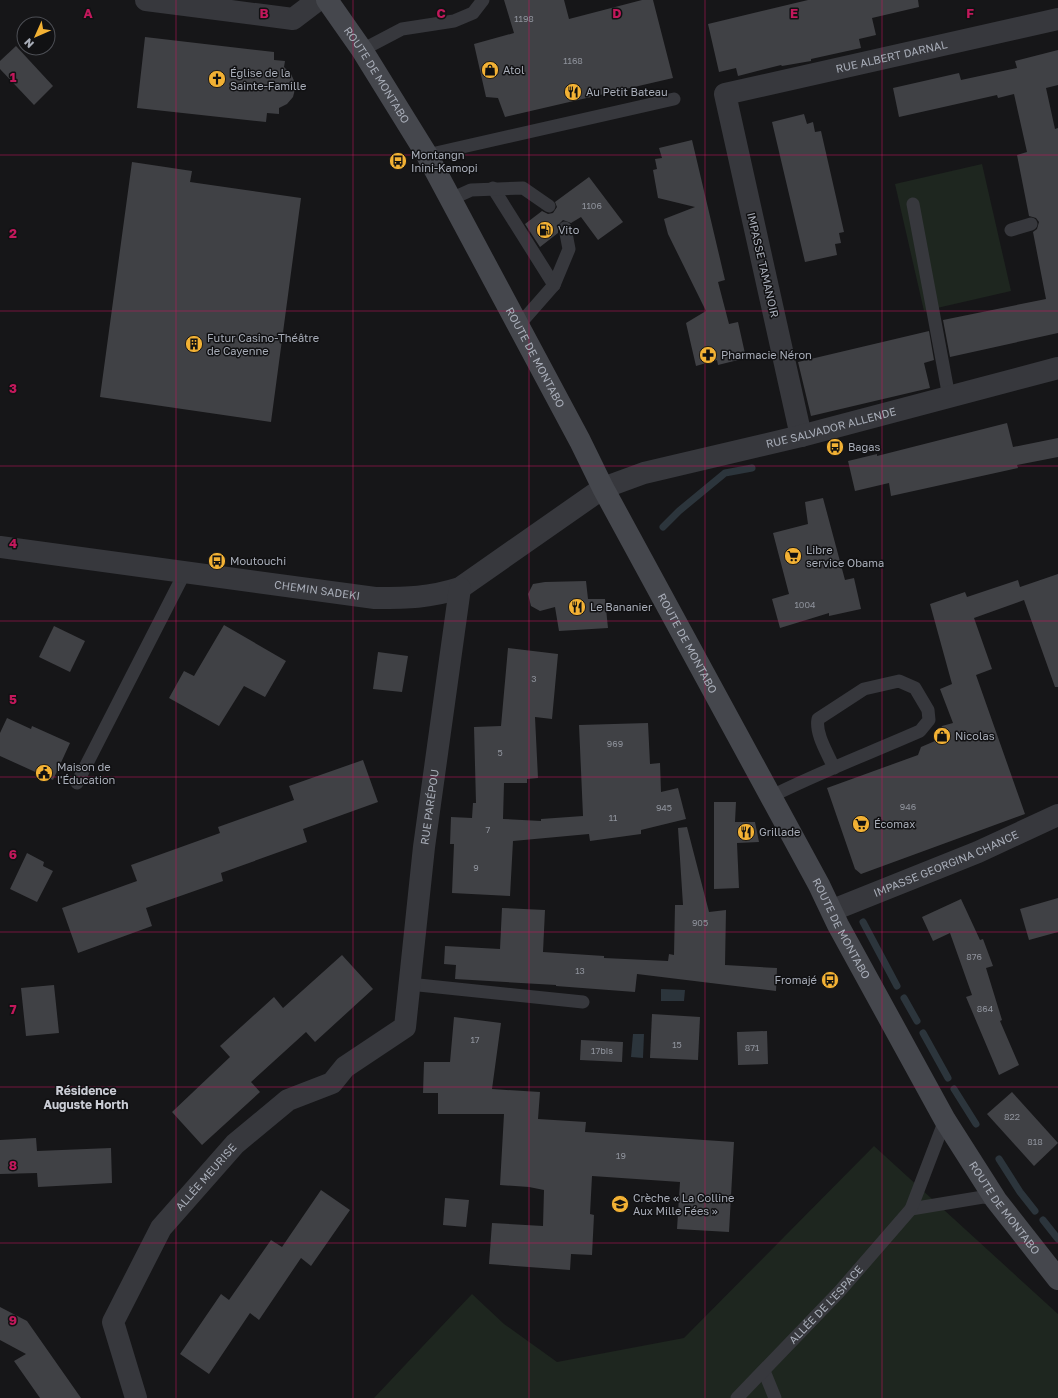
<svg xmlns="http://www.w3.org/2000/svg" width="1058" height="1398" viewBox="0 0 1058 1398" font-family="'Golos Text',sans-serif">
<rect width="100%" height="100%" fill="#161618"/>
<g fill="#1e261f">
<polygon points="982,164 1011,291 924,311 895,184"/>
<polygon points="874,1146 1058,1314 1058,1398 374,1398 472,1294 504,1324 557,1362 684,1338"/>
</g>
<g fill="#2c353c">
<polygon points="661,989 685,990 684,1001 661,1001"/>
<polygon points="633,1034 644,1034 643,1058 631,1057"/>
</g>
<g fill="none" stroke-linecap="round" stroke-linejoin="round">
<g stroke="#2c353c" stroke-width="7">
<polyline points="663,527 679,511 725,473 752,468"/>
<polyline points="863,922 897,986"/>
<polyline points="904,998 917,1021"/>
<polyline points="923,1033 948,1078"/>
<polyline points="954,1089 976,1124"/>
<polyline points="999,1159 1020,1192 1035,1211"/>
<polyline points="1043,1220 1058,1239"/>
</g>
</g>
<g fill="#404145">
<polygon points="504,0 564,0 569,19 642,0 653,0 673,78 505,117 498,98 486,97 474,44 514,33"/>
<polygon points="808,0 918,0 919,7 872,18 876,35 859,39 861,48 811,59 811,61 782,66 781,65 738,76 736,68 719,72 708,24"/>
<polygon points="145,37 274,52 274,60 285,61 284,67 291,74 296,85 293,97 287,104 279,108 279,114 267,113 266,122 137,108"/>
<polygon points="16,46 53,86 34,105 0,69 0,61"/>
<polygon points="1058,50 1058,85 1046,88 1055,129 1058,128 1058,333 950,357 943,320 1046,299 1033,232 1037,229 1039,222 1036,218 1029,216 1017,155 1027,152 1014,94 998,98 997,95 899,117 893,88 959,73 961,80 1017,68 1015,61"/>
<polygon points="804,114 807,124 813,122 815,132 821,131 844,232 839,233 841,243 835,244 837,255 805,262 772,122"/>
<polygon points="692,140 725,280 718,282 729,324 738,322 746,358 718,365 717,360 696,366 686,323 706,311 668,234 664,219 695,207 658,198 653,170 657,169 655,159 662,158 659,148"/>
<polygon points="132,162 192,171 190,182 301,198 271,422 100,397"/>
<polygon points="589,177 623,222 598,240 581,217 571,223 563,220 558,225 558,233 540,247 525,224 542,211 548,214 553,213 557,207 555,202"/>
<polygon points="929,331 934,360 924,363 930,388 811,416 798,362"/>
<polygon points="1007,423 1013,447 1058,438 1058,457 1017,465 1018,468 891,496 889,483 855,491 848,461 877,454 877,456"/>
<polygon points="823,498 845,580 854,578 861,609 829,616 829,613 780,628 772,599 789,594 773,533 808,524 805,502"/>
<polygon points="1058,574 1058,687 1055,687 1024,600 974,618 992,669 976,675 1025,814 861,874 855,869 827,788 918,755 921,747 935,741 942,726 953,723 940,689 952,684 930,604 965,592 967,597 1018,580 1020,587"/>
<polygon points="586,581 588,599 605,599 608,628 559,631 555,607 540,611 531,606 528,594 533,584 545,582"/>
<polygon points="224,625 286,661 265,697 244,686 219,726 169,698 184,671 194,676"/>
<polygon points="54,626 85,641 70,672 39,657"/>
<polygon points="508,648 558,654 552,719 535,717 538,778 527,779 527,783 504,783 503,819 541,821 541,819 583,816 579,725 648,723 650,764 660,763 661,792 678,788 686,819 641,830 641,834 590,841 589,834 513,841 510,896 452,893 454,844 450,844 451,817 472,818 473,803 476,803 474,727 501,726"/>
<polygon points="378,652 408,656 402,692 373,689"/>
<polygon points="7,718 31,729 32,726 70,743 53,780 0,756 0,733"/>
<polygon points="363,760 378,802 303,829 307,842 221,873 223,881 146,908 152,926 78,953 62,908 137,881 131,865 220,833 218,827 294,800 289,786"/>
<polygon points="714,802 736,802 735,822 755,822 759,842 737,843 739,888 714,889"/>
<polygon points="687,827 709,912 726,910 725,965 777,968 776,991 637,974 635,992 556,986 556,985 455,979 456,965 444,964 445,946 500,949 502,908 545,910 543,952 604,956 604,958 668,961 669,954 674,955 675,905 683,905 678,828"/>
<polygon points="27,853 44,862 43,866 53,871 37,902 10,889"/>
<polygon points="1058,898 1058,932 1029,940 1020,909"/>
<polygon points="961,899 980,940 983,939 993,966 986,968 1002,1020 1000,1021 1019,1065 999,1075 966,997 972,995 950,933 933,941 922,917"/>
<polygon points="342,955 373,989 315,1042 306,1032 251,1082 260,1092 202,1145 172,1112 230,1057 220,1046 274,997 283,1008"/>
<polygon points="54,985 59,1033 26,1036 21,988"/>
<polygon points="652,1014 700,1017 698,1060 650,1058"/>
<polygon points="454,1017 501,1023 492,1089 540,1092 538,1119 586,1122 585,1132 734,1142 729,1232 677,1229 680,1182 592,1176 590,1214 594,1215 592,1255 571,1254 570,1270 489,1264 492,1223 543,1226 544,1190 529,1187 500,1185 504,1114 438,1114 438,1093 423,1093 424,1062 450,1062"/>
<polygon points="767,1031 768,1064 738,1065 737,1032"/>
<polygon points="581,1040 623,1042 622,1062 580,1060"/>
<polygon points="1012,1092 1058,1143 1034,1166 987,1114"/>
<polygon points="36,1138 37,1151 111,1148 112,1183 38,1187 37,1173 0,1174 0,1140"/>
<polygon points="321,1190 350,1210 311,1266 301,1258 259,1320 250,1313 209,1374 180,1354 221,1294 229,1300 271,1240 282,1247"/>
<polygon points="445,1198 469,1200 466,1227 443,1225"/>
<polygon points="0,1307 27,1321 81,1398 40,1398 14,1361 26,1354 0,1340"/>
</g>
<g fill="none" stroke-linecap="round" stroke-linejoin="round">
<g stroke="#37383d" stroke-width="13">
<polyline points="362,50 402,29 454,21 473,13 483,0"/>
<polyline points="427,155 674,99"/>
<polyline points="493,188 554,285"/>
<polyline points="451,199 471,190 523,188 549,206"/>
<polyline points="913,204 949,397"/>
<polyline points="1011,230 1031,224"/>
<polyline points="518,326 554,285 569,249 565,228"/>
<polyline points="77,783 185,572"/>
<path d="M772,796C820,772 870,753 920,731L929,720L928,710L915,688L899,681L864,689L818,719C815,734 828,754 834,768"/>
<polyline points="409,984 583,1002"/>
<polyline points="911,1209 983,1197 996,1200"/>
<polyline points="764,1371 775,1398"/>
<path id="s1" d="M737,1398L839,1292L911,1209L945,1120"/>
</g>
<g stroke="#37383d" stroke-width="22">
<polyline points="146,0 293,19 318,0"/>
<path id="s2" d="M801,436L725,94L1058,19"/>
<path id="s3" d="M0,547L375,598C408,598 428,598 460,588L603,488L644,473L801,436L1058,368"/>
<path id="s4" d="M833,910L978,852L1058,815"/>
<path id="s5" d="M136,1398L113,1322L161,1228L235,1144L288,1100L332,1083L345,1067L405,1027L424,847L460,588"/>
</g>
<path stroke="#45474d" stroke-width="22" id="s6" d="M327,0L362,50L427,155L580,441L603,488L819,885L838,925L945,1120L996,1200L1058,1279"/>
</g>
<path fill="none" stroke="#c2185b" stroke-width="1" stroke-opacity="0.55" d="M176,0V1398M353,0V1398M529,0V1398M705,0V1398M882,0V1398M0,155H1058M0,311H1058M0,466H1058M0,621H1058M0,777H1058M0,932H1058M0,1087H1058M0,1243H1058"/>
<defs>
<symbol id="shop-disc" viewBox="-11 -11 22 22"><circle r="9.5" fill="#f2b134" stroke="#111113"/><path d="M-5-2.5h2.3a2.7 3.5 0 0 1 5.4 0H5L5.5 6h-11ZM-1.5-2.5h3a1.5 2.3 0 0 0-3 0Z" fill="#111"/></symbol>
<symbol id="church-disc" viewBox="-11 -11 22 22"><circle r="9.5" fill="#f2b134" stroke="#111113"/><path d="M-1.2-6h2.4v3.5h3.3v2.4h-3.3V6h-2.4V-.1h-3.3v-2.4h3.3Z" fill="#111"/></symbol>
<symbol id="restaurant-disc" viewBox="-11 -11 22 22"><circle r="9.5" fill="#f2b134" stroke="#111113"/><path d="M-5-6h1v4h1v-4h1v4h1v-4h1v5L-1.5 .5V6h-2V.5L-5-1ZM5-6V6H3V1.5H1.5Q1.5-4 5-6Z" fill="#111"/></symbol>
<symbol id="bus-disc" viewBox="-11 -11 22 22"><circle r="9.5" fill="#f2b134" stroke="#111113"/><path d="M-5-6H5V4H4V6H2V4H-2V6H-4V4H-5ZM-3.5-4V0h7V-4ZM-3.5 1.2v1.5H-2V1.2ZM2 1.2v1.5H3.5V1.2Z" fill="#111"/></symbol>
<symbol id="fuel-disc" viewBox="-11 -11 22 22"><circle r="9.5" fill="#f2b134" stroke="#111113"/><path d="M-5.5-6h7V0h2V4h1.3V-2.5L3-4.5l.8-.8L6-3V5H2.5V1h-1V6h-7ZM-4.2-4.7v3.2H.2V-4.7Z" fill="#111"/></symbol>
<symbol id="building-disc" viewBox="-11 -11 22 22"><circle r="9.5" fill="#f2b134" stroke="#111113"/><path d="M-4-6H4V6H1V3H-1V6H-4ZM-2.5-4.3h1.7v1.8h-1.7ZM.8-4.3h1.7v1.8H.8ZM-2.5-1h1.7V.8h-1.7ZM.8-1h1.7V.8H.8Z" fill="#111"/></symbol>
<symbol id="pharmacy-disc" viewBox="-11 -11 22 22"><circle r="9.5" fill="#f2b134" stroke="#111113"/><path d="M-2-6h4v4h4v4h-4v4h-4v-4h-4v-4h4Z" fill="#111"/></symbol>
<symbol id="supermarket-disc" viewBox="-11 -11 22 22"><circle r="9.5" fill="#f2b134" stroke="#111113"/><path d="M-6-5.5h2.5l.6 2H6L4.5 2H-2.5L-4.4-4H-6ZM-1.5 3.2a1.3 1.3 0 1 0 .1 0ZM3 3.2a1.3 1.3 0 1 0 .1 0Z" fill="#111"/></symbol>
<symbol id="civic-disc" viewBox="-11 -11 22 22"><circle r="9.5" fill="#f2b134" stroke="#111113"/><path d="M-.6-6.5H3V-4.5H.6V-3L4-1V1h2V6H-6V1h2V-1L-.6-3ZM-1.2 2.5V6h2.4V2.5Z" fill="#111"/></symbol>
<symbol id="school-disc" viewBox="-11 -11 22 22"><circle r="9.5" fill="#f2b134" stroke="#111113"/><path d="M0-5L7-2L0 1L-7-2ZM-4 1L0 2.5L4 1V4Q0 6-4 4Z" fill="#111"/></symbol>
</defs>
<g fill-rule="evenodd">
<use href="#shop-disc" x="480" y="60" width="20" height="20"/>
<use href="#church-disc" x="207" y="69" width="20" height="20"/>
<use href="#restaurant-disc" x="563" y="82" width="20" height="20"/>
<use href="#bus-disc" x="388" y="151" width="20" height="20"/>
<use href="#fuel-disc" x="535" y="220" width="20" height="20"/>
<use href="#building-disc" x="184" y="334" width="20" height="20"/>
<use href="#pharmacy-disc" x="698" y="345" width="20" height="20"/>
<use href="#bus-disc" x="825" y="437" width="20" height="20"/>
<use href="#supermarket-disc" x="783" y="546" width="20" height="20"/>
<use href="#bus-disc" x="207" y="551" width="20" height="20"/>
<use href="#restaurant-disc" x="567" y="597" width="20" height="20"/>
<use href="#shop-disc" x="932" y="726" width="20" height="20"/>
<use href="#civic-disc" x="34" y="763" width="20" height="20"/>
<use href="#supermarket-disc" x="851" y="814" width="20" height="20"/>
<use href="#restaurant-disc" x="736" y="822" width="20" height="20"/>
<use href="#bus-disc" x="820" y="970" width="20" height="20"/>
<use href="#school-disc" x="610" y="1194" width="20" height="20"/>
</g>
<g text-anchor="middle" stroke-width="3" stroke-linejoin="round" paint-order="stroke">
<g font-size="9" fill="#8e929b">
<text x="524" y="22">1198</text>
<text x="573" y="64">1168</text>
<text x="592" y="209">1106</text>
<text x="805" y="608">1004</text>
<text x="534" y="682">3</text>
<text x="615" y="747">969</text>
<text x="500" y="756">5</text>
<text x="908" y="810">946</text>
<text x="664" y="811">945</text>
<text x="613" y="821">11</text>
<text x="488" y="833">7</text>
<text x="476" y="871">9</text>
<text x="700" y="926">905</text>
<text x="974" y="960">876</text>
<text x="580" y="974">13</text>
<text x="985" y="1012">864</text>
<text x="475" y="1043">17</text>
<text x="677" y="1048">15</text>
<text x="752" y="1051">871</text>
<text x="602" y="1054">17bis</text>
<text x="1012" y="1120">822</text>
<text x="1035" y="1145">818</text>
<text x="621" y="1159">19</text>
</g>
<g font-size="11" fill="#a8adb8" stroke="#111113">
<text dy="4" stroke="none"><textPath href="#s2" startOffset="521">RUE ALBERT DARNAL</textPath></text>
<text dy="4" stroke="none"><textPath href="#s6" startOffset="90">ROUTE DE MONTABO</textPath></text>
<text transform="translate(763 265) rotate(77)" y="4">IMPASSE TAMANOIR</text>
<text dy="4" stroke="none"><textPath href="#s6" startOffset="414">ROUTE DE MONTABO</textPath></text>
<text dy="4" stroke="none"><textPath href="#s3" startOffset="875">RUE SALVADOR ALLENDE</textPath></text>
<text dy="4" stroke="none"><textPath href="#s3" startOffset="320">CHEMIN SADEKI</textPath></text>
<text dy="4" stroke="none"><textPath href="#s6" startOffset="738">ROUTE DE MONTABO</textPath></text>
<text dy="4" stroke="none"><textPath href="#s5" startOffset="727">RUE PARÉPOU</textPath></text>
<text dy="4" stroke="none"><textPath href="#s4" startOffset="122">IMPASSE GEORGINA CHANCE</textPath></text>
<text dy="4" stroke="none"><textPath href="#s6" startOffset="1062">ROUTE DE MONTABO</textPath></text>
<text dy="4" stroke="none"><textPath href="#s5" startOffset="253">ALLÉE MEURISE</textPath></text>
<text dy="4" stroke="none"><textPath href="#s6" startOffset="1386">ROUTE DE MONTABO</textPath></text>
<text dy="4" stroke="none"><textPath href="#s1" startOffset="129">ALLÉE DE L'ESPACE</textPath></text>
</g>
<g font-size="11" fill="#a8adb8" stroke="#111113" text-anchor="start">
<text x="503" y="74">Atol</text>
<text x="230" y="77">Église de la<tspan x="230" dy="13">Sainte-Famille</tspan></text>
<text x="586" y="96">Au Petit Bateau</text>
<text x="411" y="159">Montangn<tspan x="411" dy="13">Inini-Kamopi</tspan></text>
<text x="558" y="234">Vito</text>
<text x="207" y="342">Futur Casino-Théâtre<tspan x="207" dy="13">de Cayenne</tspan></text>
<text x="721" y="359">Pharmacie Néron</text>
<text x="848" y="451">Bagas</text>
<text x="806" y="554">Libre<tspan x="806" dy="13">service Obama</tspan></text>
<text x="230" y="565">Moutouchi</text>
<text x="590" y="611">Le Bananier</text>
<text x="955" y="740">Nicolas</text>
<text x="57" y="771">Maison de<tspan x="57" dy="13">l'Éducation</tspan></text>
<text x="874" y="828">Écomax</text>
<text x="759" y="836">Grillade</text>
<text x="817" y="984" text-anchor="end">Fromajé</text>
<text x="633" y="1202">Crèche « La Colline<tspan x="633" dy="13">Aux Mille Fées »</tspan></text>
</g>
<g font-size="12" font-weight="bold" fill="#c9ccd4" stroke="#111113">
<text x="86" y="1095">Résidence<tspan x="86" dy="14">Auguste Horth</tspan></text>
</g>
</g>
<g font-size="13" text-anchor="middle" font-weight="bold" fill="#c2185b" stroke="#111113" stroke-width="3" stroke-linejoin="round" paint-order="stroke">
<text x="88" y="18">A</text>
<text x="264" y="18">B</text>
<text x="441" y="18">C</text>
<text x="617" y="18">D</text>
<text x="794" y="18">E</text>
<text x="970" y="18">F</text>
<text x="13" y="82">1</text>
<text x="13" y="238">2</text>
<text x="13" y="393">3</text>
<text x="13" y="548">4</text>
<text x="13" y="704">5</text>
<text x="13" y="859">6</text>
<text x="13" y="1014">7</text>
<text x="13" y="1170">8</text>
<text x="13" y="1325">9</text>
</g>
<g transform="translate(36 36) rotate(225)"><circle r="19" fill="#111113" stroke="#4d4f55"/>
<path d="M0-3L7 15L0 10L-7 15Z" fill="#f2b134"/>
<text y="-6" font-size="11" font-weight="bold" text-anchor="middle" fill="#a8adb8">N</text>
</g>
</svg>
